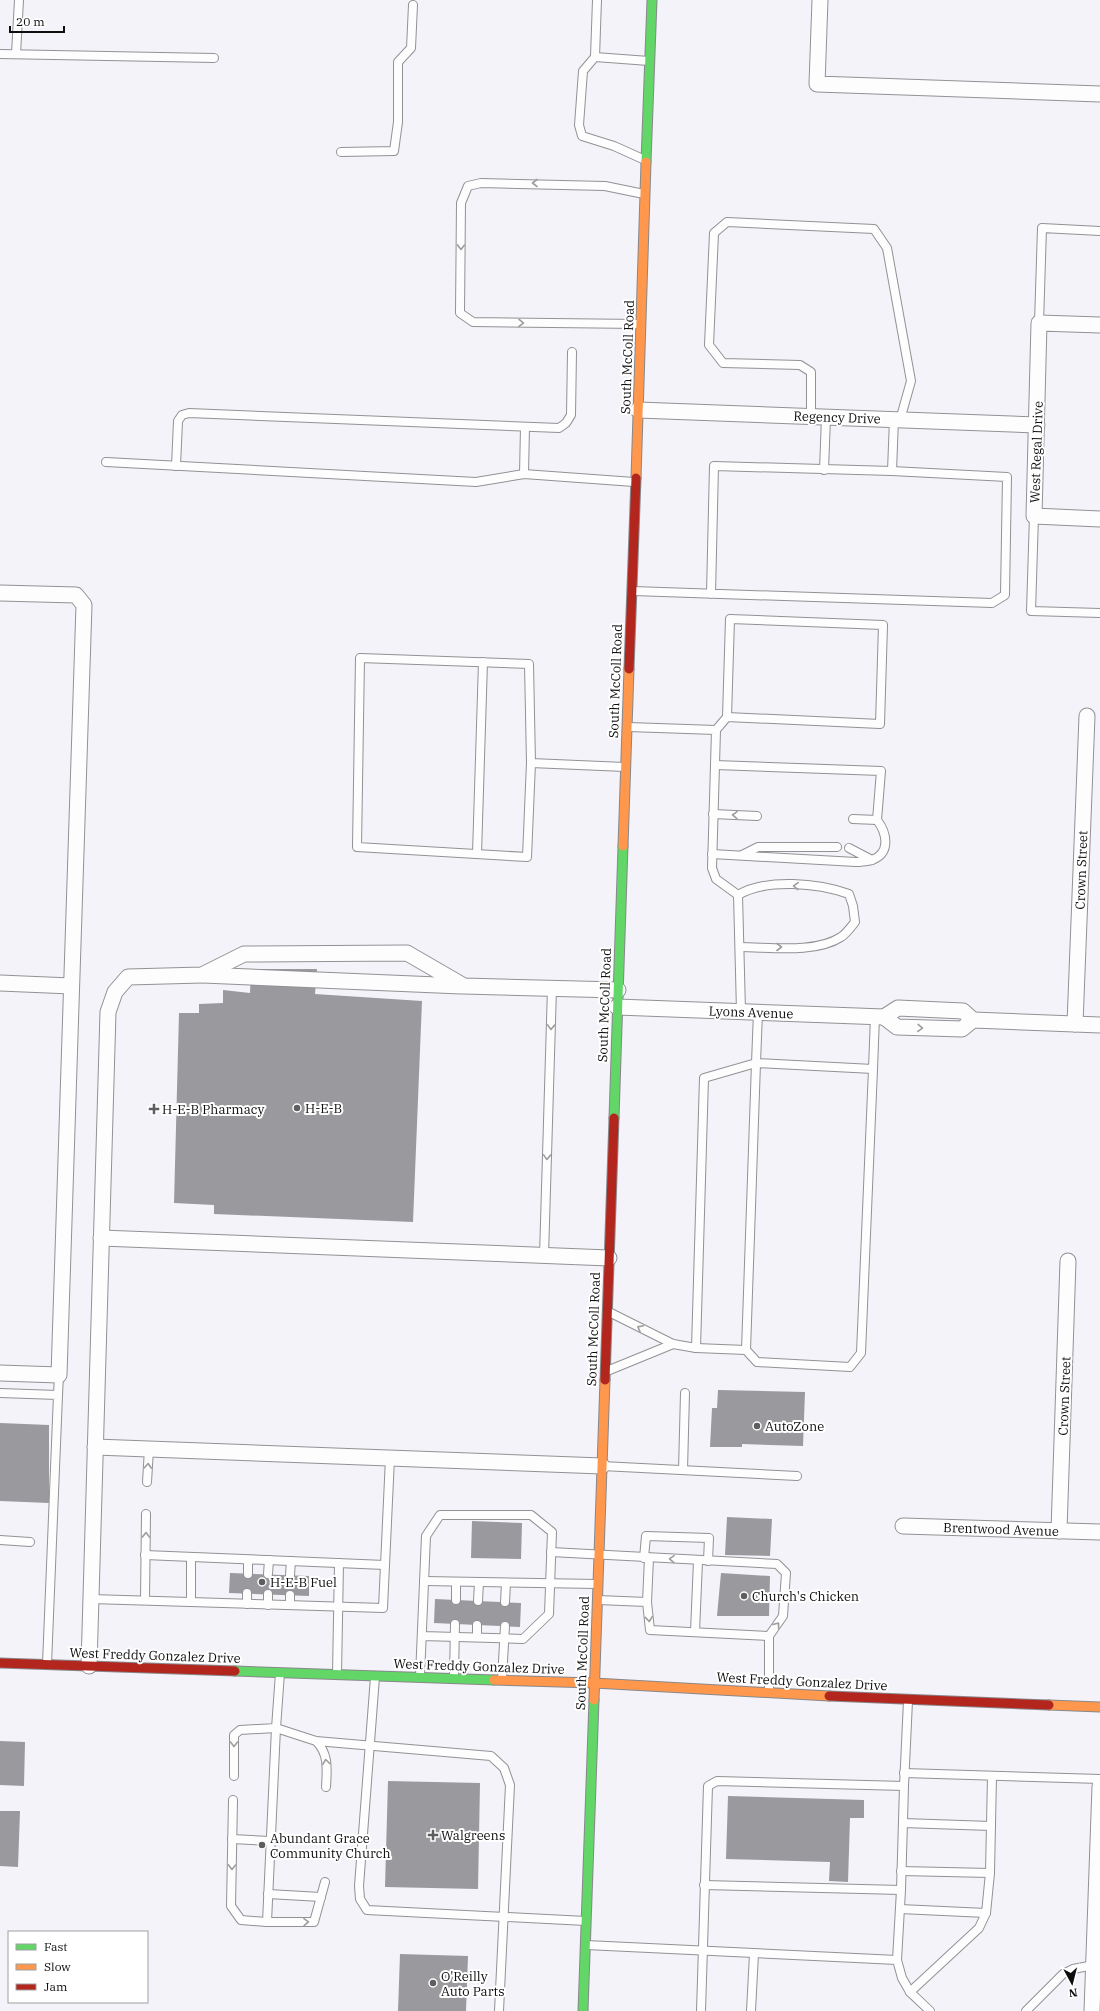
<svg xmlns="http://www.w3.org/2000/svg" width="1100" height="2011" viewBox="0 0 1100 2011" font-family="'IBM Plex Serif',serif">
<rect width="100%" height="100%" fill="#f4f3fa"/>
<g fill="#99999e">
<polygon points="251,969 317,969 315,994 422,1001 413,1222 214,1214 214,1205 174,1203 179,1013 199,1013 199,1004 223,1003 223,990 250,993"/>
<polygon points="718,1390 805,1392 803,1446 742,1444 742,1447 710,1447 712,1408 717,1408"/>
<polygon points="0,1423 49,1425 49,1503 0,1501"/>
<polygon points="727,1517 772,1519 770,1556 725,1555"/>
<polygon points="472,1521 522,1523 521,1559 471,1558"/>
<polygon points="230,1573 309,1576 309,1596 229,1593"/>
<polygon points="721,1573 770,1576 769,1616 717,1616"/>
<polygon points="435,1599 521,1603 520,1627 434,1623"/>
<polygon points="0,1741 25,1742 24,1786 0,1785"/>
<polygon points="388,1781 480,1783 478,1889 385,1887"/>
<polygon points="728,1796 864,1800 864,1818 850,1818 848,1882 829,1881 830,1862 726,1859"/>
<polygon points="0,1811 20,1811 18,1867 0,1866"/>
<polygon points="400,1954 468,1956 466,2011 398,2011"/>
</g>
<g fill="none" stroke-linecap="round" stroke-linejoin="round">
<defs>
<g id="lane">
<polyline points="597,0 595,57 583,71 579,125 582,136 614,146 645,160"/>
<polyline points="0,54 214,58"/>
<polyline points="16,54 19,0"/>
<polyline points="595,57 649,61"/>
<polyline points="341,152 394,151 398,122 398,62 411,48 413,5"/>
<polyline points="1039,323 1042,228 1100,231"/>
<polyline points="640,324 473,322 460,313 461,203 468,186 481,183 605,186 644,194"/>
<polyline points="811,416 811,372 800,365 723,363 709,345 714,233 727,222 874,229 887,248 911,381 900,420"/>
<polyline points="106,462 476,482 524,474 634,482"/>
<polyline points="176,466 178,421 182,415 189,413 559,428 566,423 571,415 572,352"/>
<polyline points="824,470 826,417"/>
<polyline points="892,471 894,419"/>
<polyline points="524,474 525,427"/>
<polyline points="1034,516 1031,611 1100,613"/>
<polyline points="633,591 992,603 1005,595 1007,477 892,471 714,466 711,594"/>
<polyline points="628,727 716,730 712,868 716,879 738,895"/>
<polyline points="716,730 727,717 730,619 883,625 880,724 727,717"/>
<polyline points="531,763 527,857 357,847 360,658 529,664 531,763 625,767"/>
<polyline points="713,814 757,816"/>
<polyline points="853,819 877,820"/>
<polyline points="849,848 872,860"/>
<polyline points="477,854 483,662"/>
<path d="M712,854L856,862C861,862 867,861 872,860C891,853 887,833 877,820L881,771L715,765"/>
<polyline points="742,855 758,847 837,847"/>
<path d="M738,895C767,878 818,883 849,894L853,906L855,922C851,927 846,934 841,937C815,954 769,947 740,947"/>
<polyline points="738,895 741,1011"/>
<polyline points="544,1256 552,988"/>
<polyline points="609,1312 673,1344 696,1348 704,1078 756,1063 758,1012"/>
<polyline points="696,1348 746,1350 757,1362 850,1367 861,1353 873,1069"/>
<polyline points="746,1350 756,1063 873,1069 875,1016"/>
<polyline points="607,1371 673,1344"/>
<polyline points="0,1393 58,1395 47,1664"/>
<polyline points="58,1395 59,1375"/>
<polyline points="602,1466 797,1476"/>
<polyline points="683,1470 685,1393"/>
<polyline points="147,1482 149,1449"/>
<polyline points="0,1540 30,1542"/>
<polyline points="551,1552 777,1564 786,1573 783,1616 769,1636 650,1630 647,1602 598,1600"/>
<polyline points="145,1555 385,1565"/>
<polyline points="644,1558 646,1536 709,1538 708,1561"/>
<polyline points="248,1574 248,1560"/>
<polyline points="268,1574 269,1560"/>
<polyline points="290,1575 291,1561"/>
<polyline points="424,1581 597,1584"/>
<polyline points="91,1599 383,1608 390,1458"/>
<polyline points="145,1600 146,1514"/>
<polyline points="456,1600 456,1582"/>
<polyline points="478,1601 479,1582"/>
<polyline points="191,1602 191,1557"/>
<polyline points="505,1602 506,1583"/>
<polyline points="647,1602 649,1558"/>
<polyline points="247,1604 247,1593"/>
<polyline points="268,1605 268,1594"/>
<polyline points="290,1605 290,1595"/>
<polyline points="695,1632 698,1561"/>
<polyline points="769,1636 769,1692"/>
<polyline points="477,1637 477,1625"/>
<polyline points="337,1674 339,1563"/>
<polyline points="420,1676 426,1536 440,1515 531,1515 552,1532 549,1614 523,1639 422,1636"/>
<polyline points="375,1677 359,1886 360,1899 367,1910 586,1921"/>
<polyline points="454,1677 455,1624"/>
<polyline points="502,1679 505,1626"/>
<path d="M316,1741C329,1754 327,1769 326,1787"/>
<polyline points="904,1773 1100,1779"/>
<polyline points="234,1776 234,1735 240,1730 276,1728 280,1673"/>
<polyline points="233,1800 231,1906 241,1920 267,1922 314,1922 325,1882"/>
<polyline points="903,1823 991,1826"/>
<polyline points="232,1839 270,1841"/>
<polyline points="901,1871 990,1873"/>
<polyline points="704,1885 901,1890"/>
<polyline points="268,1894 321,1897"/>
<polyline points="900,1909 986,1913"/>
<polyline points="267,1922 276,1728 316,1741 491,1756 504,1768 510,1785 499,2011"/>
<polyline points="586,1945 897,1960 902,1978 910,1992 979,1928 986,1913 990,1873 992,1776"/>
<polyline points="897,1960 901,1890 904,1786"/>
<polyline points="910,1992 930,2011"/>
<polyline points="701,2011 708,1786 717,1781 904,1786 908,1701"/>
<polyline points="751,2011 754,1954"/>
<polyline points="1026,2011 1063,1974 1073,1969 1094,1965"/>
</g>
<g id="street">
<polyline points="820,0 817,84 1100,94"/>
<polyline points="1100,325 1039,323 1034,516 1100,519"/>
<polyline points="638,410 1037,425"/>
<polyline points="0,593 76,595 84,605 59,1375 0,1373"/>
<polyline points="203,975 461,986"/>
<polyline points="0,983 71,986"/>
<polyline points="617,1007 884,1017 898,1008 963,1011 973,1020"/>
<polyline points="884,1017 897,1027 962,1029 973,1020 1100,1025"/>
<polyline points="1075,1024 1087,716"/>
<polyline points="101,1238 609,1258"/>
<polyline points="95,1447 602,1466"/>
<polyline points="903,1526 1100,1532"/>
<polyline points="1059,1531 1068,1261"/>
<polyline points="89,1666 108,1012 115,992 128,977 202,975 244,954 407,953 464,986 618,990"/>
<polyline points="1092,2011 1100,1786"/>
</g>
<g id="fast">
<polyline points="646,162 652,0"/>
<polyline points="614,1118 623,846"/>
<polyline points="235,1671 494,1680"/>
<polyline points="583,2011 594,1700"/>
</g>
<g id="slow">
<polyline points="636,478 646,162"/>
<polyline points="623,846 629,669"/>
<polyline points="494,1680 594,1683 829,1696"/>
<polyline points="594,1700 605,1380"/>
<polyline points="1049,1705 1100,1707"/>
</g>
<g id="jam">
<polyline points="629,669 636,478"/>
<polyline points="605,1380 614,1118"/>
<polyline points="0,1663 235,1671"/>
<polyline points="829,1696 1049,1705"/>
</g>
</defs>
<use href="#lane" stroke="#929194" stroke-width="10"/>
<use href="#street" stroke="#929194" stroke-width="17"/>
<use href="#fast" stroke="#88888b" stroke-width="11"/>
<use href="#slow" stroke="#88888b" stroke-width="11"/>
<use href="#jam" stroke="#88888b" stroke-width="11"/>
<use href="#lane" stroke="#fdfdfe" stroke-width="8"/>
<use href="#street" stroke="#fdfdfe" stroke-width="15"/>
<use href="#fast" stroke="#63d668" stroke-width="9"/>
<use href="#slow" stroke="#ff974d" stroke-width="9"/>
<use href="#jam" stroke="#b3261e" stroke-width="9"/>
</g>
<defs><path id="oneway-chevron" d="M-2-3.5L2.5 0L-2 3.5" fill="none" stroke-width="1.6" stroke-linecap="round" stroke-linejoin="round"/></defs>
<g stroke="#9d9d9e">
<use href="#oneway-chevron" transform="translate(535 183) rotate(-180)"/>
<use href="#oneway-chevron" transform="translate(461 247) rotate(91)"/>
<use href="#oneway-chevron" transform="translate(521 323) rotate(1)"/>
<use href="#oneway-chevron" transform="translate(735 815) rotate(-178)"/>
<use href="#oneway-chevron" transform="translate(796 886) rotate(-178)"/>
<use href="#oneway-chevron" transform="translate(779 947)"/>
<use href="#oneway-chevron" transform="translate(551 1027) rotate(92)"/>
<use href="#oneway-chevron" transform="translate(920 1028) rotate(2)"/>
<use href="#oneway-chevron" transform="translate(547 1157) rotate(92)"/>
<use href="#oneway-chevron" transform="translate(640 1328) rotate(-153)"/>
<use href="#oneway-chevron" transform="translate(148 1466) rotate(-87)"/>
<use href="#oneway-chevron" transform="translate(146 1535) rotate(-88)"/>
<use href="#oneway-chevron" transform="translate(672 1559) rotate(-177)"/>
<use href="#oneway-chevron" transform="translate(649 1619) rotate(84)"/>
<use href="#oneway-chevron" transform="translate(777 1625) rotate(-54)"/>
<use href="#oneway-chevron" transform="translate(234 1744) rotate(90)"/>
<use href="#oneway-chevron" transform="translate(326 1762) rotate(-97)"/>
<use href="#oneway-chevron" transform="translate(232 1867) rotate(91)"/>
<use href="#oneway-chevron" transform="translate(306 1922) rotate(-1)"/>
</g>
<g fill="#5e5e61" stroke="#fff" stroke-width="1.5">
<circle cx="297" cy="1108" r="4"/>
<path d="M152 1103h4v4h4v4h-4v4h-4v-4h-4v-4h4z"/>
<circle cx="757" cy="1426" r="4"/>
<circle cx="262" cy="1582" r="4"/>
<circle cx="744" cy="1596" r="4"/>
<path d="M431 1829h4v4h4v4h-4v4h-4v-4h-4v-4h4z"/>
<circle cx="262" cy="1845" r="4"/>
<circle cx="433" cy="1983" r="4"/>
</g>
<g text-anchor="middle" stroke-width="4" stroke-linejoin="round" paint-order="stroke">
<g font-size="13" fill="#0e0e0e" stroke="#fff">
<text transform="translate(627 357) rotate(-88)" y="5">South McColl Road</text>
<text transform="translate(837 417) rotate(2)" y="5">Regency Drive</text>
<text transform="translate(1036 452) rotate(-88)" y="5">West Regal Drive</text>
<text transform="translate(615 681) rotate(-88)" y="5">South McColl Road</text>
<text transform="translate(1081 870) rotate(-88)" y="5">Crown Street</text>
<text transform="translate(604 1005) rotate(-88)" y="5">South McColl Road</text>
<text transform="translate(751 1012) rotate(2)" y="5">Lyons Avenue</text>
<text transform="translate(593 1329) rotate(-88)" y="5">South McColl Road</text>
<text transform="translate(1064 1396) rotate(-88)" y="5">Crown Street</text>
<text transform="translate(1001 1529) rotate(2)" y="5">Brentwood Avenue</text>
<text transform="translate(582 1653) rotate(-88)" y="5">South McColl Road</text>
<text transform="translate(155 1655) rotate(2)" y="5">West Freddy Gonzalez Drive</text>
<text transform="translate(479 1666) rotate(2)" y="5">West Freddy Gonzalez Drive</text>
<text transform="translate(802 1681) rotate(3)" y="5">West Freddy Gonzalez Drive</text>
</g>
<g font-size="13" fill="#0e0e0e" stroke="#fff" text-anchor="start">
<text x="305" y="1113">H-E-B</text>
<text x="162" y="1114">H-E-B Pharmacy</text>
<text x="765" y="1431">AutoZone</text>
<text x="270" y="1587">H-E-B Fuel</text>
<text x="752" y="1601">Church's Chicken</text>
<text x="441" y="1840">Walgreens</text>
<text x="270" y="1843">Abundant Grace<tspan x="270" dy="15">Community Church</tspan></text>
<text x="441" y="1981">O'Reilly<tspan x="441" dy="15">Auto Parts</tspan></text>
</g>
</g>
<rect x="8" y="1931" width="140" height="72" fill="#ffffff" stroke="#9f9f9f"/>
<rect x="16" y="1944" width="20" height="6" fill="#63d668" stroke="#9f9f9f"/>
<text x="44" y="1951" font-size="12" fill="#0e0e0e">Fast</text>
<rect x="16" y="1964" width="20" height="6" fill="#ff974d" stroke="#9f9f9f"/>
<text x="44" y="1971" font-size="12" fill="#0e0e0e">Slow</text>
<rect x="16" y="1984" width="20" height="6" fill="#b3261e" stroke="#9f9f9f"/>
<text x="44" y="1991" font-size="12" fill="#0e0e0e">Jam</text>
<g transform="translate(1072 1983) rotate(173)" stroke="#ffffff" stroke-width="3" paint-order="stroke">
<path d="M0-3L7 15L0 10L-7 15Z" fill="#0e0e0e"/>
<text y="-6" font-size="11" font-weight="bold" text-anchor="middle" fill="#0e0e0e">N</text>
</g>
<path d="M10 26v6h54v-6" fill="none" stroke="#0e0e0e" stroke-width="2"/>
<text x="16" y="26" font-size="12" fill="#0e0e0e" stroke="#ffffff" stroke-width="3" paint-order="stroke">20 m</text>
</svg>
